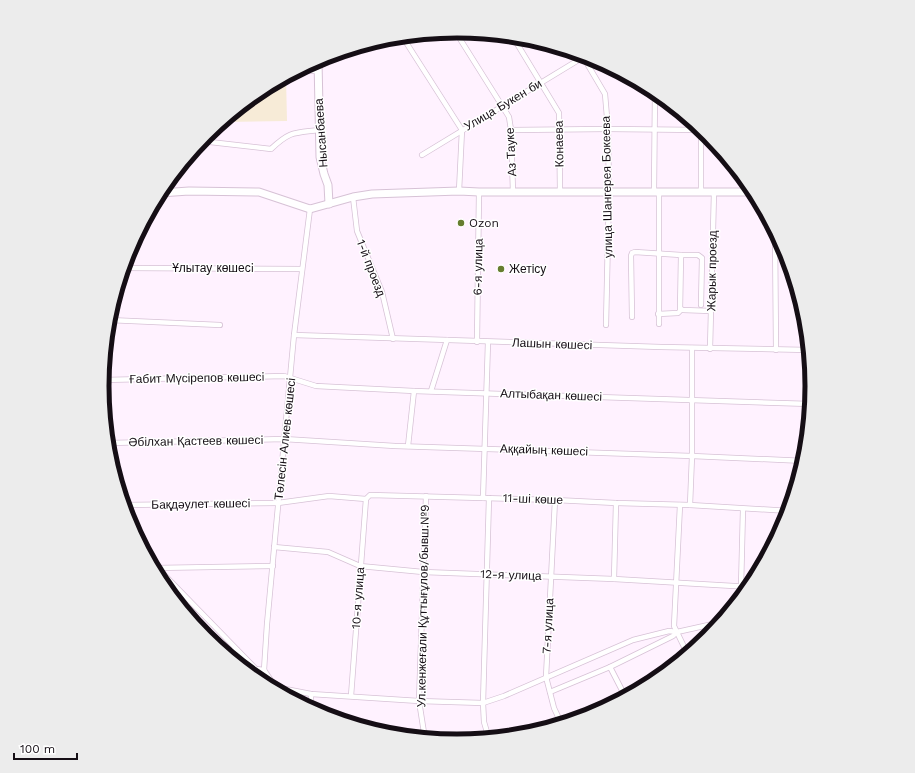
<svg xmlns="http://www.w3.org/2000/svg" width="915" height="773" viewBox="0 0 915 773" font-family="'Work Sans',sans-serif">
<rect width="100%" height="100%" fill="#fff2ff"/>
<polygon fill="#f7ebd7" points="286,77 287,121 222,122 260,91"/>
<g fill="none" stroke-linecap="round" stroke-linejoin="round">
<defs>
<g id="street">
<polyline points="455,31 509,117 511,130 513,192"/>
<polyline points="402,36 462,130 459,191"/>
<polyline points="513,37 559,113 560,192"/>
<polyline points="582,55 605,94 608,129 609,192 606,325"/>
<polyline points="296,71 318,71"/>
<polyline points="511,130 608,129 703,130"/>
<polyline points="701,130 701,191"/>
<path d="M201,141L271,149C290,131 294,133 319,130"/>
<polyline points="422,155 585,56"/>
<polyline points="748,183 748,192"/>
<polyline points="654,191 655,91"/>
<polyline points="353,197 357,231 382,292 393,339"/>
<polyline points="775,229 776,350"/>
<polyline points="681,255 698,255 702,258 701,305"/>
<polyline points="124,268 302,269"/>
<polyline points="681,309 683,310 711,311"/>
<polyline points="632,317 631,256 632,253 635,252 681,255 680,311 678,313 658,314"/>
<polyline points="109,320 220,325"/>
<polyline points="659,324 659,192"/>
<polyline points="294,335 661,347 809,350"/>
<polyline points="477,342 479,192"/>
<polyline points="710,349 714,192"/>
<polyline points="103,380 284,376 316,386 414,391 811,404"/>
<polyline points="431,391 447,340"/>
<polyline points="108,443 284,439 395,446 692,456 805,461"/>
<polyline points="408,446 414,391"/>
<polyline points="483,498 488,342"/>
<polyline points="555,500 546,677 554,708 562,725"/>
<polyline points="124,505 278,503 329,496 366,499 370,495 555,500 616,503 690,505 789,511"/>
<polyline points="680,505 674,626 688,655"/>
<polyline points="690,505 692,456 692,348"/>
<polyline points="274,547 328,552 360,566 423,572 614,579 751,587"/>
<polyline points="149,559 256,669 264,670"/>
<polyline points="155,568 273,566"/>
<polyline points="614,579 616,503"/>
<polyline points="741,587 743,509"/>
<polyline points="220,650 237,650"/>
<polyline points="610,667 626,698"/>
<polyline points="264,670 267,624 294,335 310,209"/>
<polyline points="264,670 272,682 280,688 311,694 419,701 483,703 504,696 633,640 669,631 677,632"/>
<polyline points="253,677 256,669"/>
<polyline points="550,692 610,667 673,636 677,632 722,622"/>
<polyline points="311,694 311,710"/>
<polyline points="351,696 366,499"/>
<polyline points="425,739 419,701 426,496"/>
<polyline points="489,739 484,722 483,703 489,498"/>
</g>
<g id="secondary">
<polyline points="318,60 320,157 324,174 328,185 329,204"/>
<polyline points="160,193 189,191 259,192 310,209 353,197 372,194 459,191 479,192 755,192"/>
</g>
</defs>
<use href="#street" stroke="#d7c2d6" stroke-width="6"/>
<use href="#secondary" stroke="#d7c2d6" stroke-width="9"/>
<use href="#street" stroke="#fff" stroke-width="4.5"/>
<use href="#secondary" stroke="#fff" stroke-width="7"/>
</g>
<g fill="#667d2f" stroke="#fff" stroke-width="1.5">
<circle cx="461" cy="223" r="4"/>
<circle cx="501" cy="269" r="4"/>
</g>
<g text-anchor="middle" stroke-width="3" stroke-linejoin="round" paint-order="stroke">
<g font-size="12" fill="#150e15" stroke="#fff">
<text transform="translate(503 105) rotate(-31)" y="4">Улица Букен би</text>
<text transform="translate(321 133) rotate(-94)" y="4">Нысанбаева</text>
<text transform="translate(559 144) rotate(-91)" y="4">Конаева</text>
<text transform="translate(511 152) rotate(-93)" y="4">Аз Тауке</text>
<text transform="translate(607 187) rotate(-91)" y="4">улица Шангерея Бокеева</text>
<text transform="translate(478 267) rotate(-89)" y="4">6-я улица</text>
<text x="213" y="272">Ұлытау көшесi</text>
<text transform="translate(371 268) rotate(69)" y="4">1-й проезд</text>
<text transform="translate(712 271) rotate(-89)" y="4">Жарык проезд</text>
<text transform="translate(552 344) rotate(2)" y="4">Лашын көшесі</text>
<text transform="translate(197 378) rotate(-1)" y="4">Ғабит Мүсірепов көшесi</text>
<text transform="translate(551 395) rotate(2)" y="4">Алтыбақан көшесі</text>
<text transform="translate(285 439) rotate(-84)" y="4">Төлесін Алиев көшесі</text>
<text transform="translate(196 441) rotate(-1)" y="4">Әбілхан Қастеев көшесi</text>
<text transform="translate(544 450) rotate(2)" y="4">Аққайың көшесі</text>
<text transform="translate(533 499) rotate(2)" y="4">11-ші көше</text>
<text transform="translate(201 504) rotate(-1)" y="4">Бақдәулет көшесi</text>
<text transform="translate(511 575) rotate(2)" y="4">12-я улица</text>
<text transform="translate(358 598) rotate(-86)" y="4">10-я улица</text>
<text transform="translate(423 606) rotate(-89)" y="4">Ул.кенжеғали Құттығұлов/бывш.№9</text>
<text transform="translate(548 626) rotate(-87)" y="4">7-я улица</text>
</g>
<g font-size="12" fill="#150e15" stroke="#fff" text-anchor="start">
<text x="469" y="227">Ozon</text>
<text x="509" y="273">Жетісу</text>
</g>
</g>
<path d="M0 0H915V773H0ZM109 386a348 348 0 1 1 696 0a348 348 0 1 1-696 0Z" fill="#ececec" fill-rule="evenodd"/>
<path fill="none" stroke="#150e15" stroke-width="5" d="M109 386a348 348 0 1 1 696 0a348 348 0 1 1-696 0Z"/>
<path d="M14 753v6h63v-6" fill="none" stroke="#150e15" stroke-width="2"/>
<text x="20" y="753" font-size="12" fill="#150e15" stroke="#ffffff" stroke-width="3" paint-order="stroke">100 m</text>
</svg>
